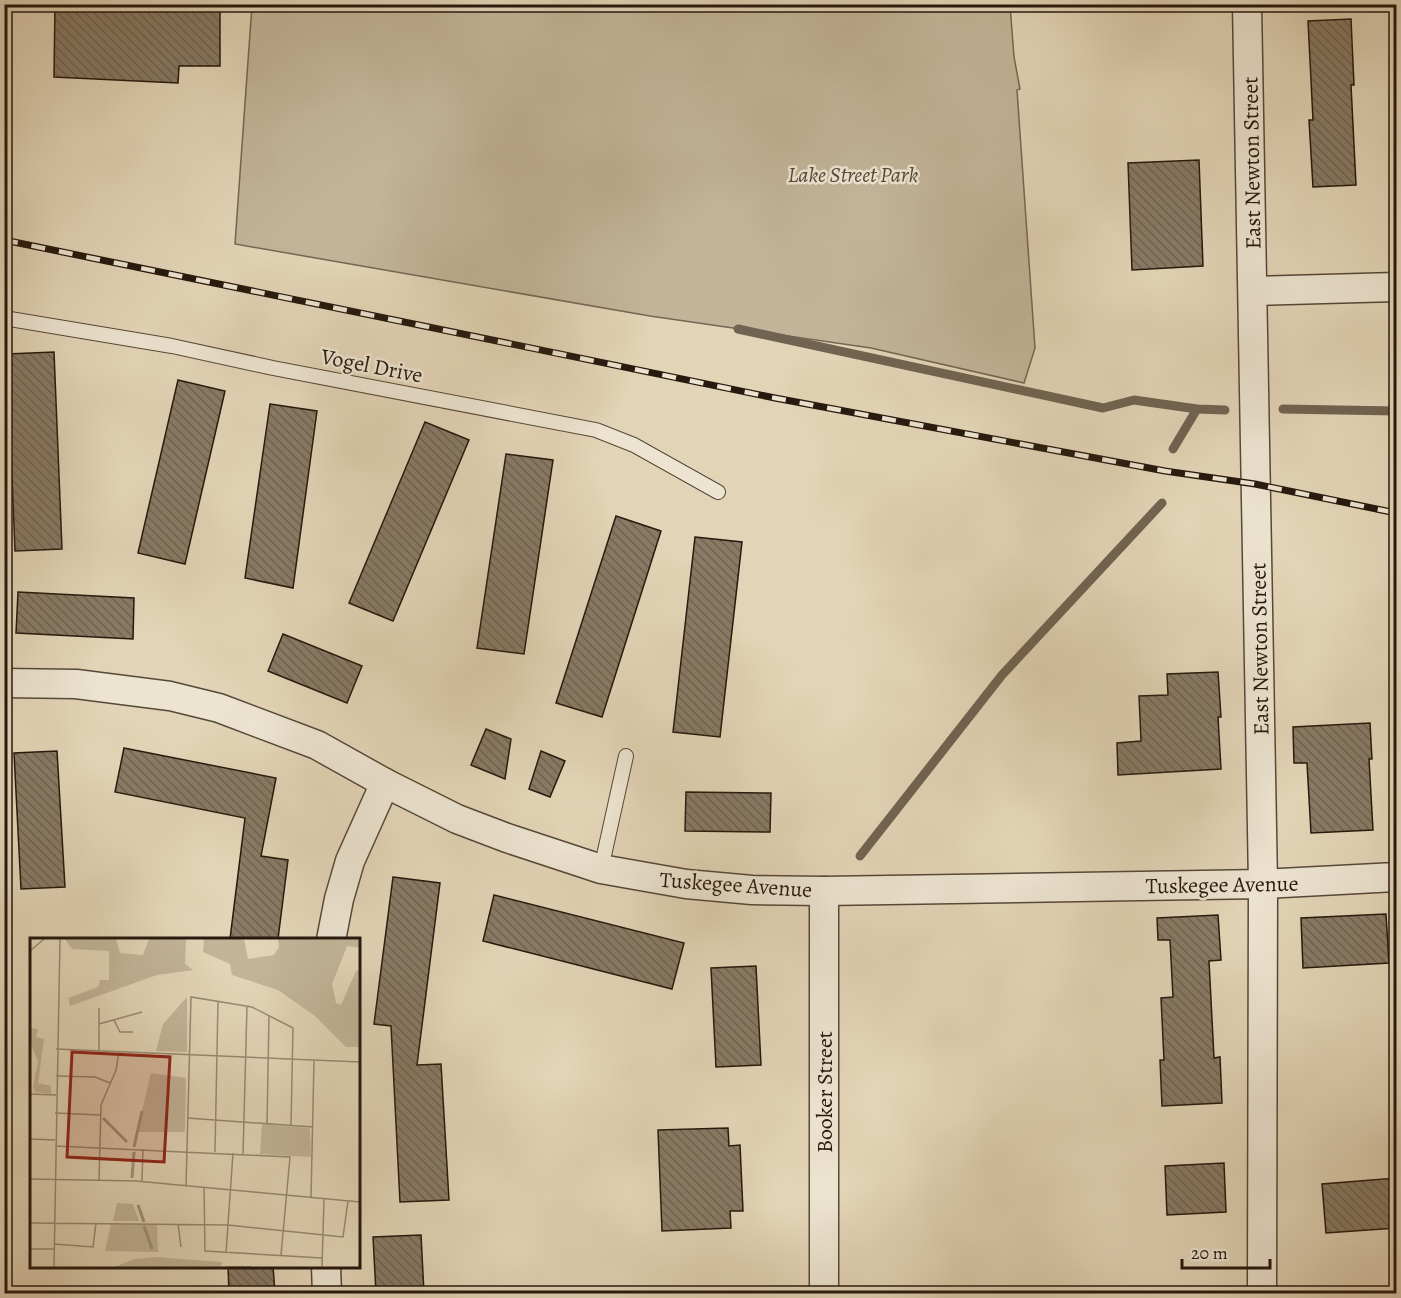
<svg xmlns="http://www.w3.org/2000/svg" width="1401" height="1298" viewBox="0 0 1401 1298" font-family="Alegreya,serif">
<defs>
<pattern id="building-back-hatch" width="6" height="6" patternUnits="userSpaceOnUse" patternTransform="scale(1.5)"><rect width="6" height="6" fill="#887a65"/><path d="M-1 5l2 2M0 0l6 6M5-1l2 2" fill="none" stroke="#6f6352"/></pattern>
</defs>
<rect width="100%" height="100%" fill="#e2d4b6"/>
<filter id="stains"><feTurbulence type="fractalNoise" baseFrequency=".00333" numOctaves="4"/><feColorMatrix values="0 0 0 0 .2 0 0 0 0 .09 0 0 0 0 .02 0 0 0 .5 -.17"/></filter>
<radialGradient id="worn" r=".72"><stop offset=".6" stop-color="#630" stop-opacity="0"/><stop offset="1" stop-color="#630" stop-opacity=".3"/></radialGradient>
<polygon fill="#c2b499" stroke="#746654" stroke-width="1.5" points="252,5 1010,5 1014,57 1020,89 1017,90 1035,348 1024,383 871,348 650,316 235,244"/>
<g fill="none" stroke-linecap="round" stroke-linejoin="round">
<g stroke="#716351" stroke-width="9">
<polyline points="738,329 1103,408 1134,400 1197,409 1225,410"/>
<polyline points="1283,409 1396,411"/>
<polyline points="1173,449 1197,409"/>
<polyline points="860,856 1002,675 1162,503"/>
</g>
</g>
<g fill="url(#building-back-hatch)" stroke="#27190e" stroke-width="1.5">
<polygon points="55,4 220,4 220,66 179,66 178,83 54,77"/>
<polygon points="1351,19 1354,85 1351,85 1356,185 1313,187 1309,120 1313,120 1308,21"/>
<polygon points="1199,160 1203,266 1132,270 1128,163"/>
<polygon points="54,352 62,549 15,551 7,354"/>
<polygon points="178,380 225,391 185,564 138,553"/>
<polygon points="270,404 317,411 293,588 245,578"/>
<polygon points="425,422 469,440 393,621 349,603"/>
<polygon points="506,454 553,460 524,654 477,648"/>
<polygon points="616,516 661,531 602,717 556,703"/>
<polygon points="695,537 742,542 720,737 673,732"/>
<polygon points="18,592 134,598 133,639 16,633"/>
<polygon points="283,634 362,666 347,703 268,671"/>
<polygon points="1218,672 1221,717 1218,717 1221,769 1118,775 1117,743 1141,741 1139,696 1168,695 1167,674"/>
<polygon points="1370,723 1372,759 1369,759 1373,830 1311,833 1307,763 1294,763 1293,727"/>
<polygon points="486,729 511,739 505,779 471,765"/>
<polygon points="124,748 276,778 261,856 288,860 278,939 230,939 245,818 115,792"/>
<polygon points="57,751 65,887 21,889 14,753"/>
<polygon points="541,751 565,761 550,797 529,789"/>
<polygon points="686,792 771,793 770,832 685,831"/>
<polygon points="393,877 440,883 417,1065 441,1064 449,1200 400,1202 391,1026 374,1024"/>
<polygon points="494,895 684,943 672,989 483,941"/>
<polygon points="1386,914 1389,963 1303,968 1301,918"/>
<polygon points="1218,915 1221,960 1209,961 1214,1058 1220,1057 1222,1103 1162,1106 1160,1060 1164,1060 1161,998 1173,997 1170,940 1158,940 1157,918"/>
<polygon points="756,966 761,1065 716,1067 711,968"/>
<polygon points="728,1128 729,1146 740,1145 743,1211 730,1211 731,1228 662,1231 658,1130"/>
<polygon points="1224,1163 1226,1212 1167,1215 1165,1166"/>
<polygon points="1396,1178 1396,1228 1326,1233 1322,1184"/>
<polygon points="421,1235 424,1293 376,1293 373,1237"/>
<polygon points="228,1266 273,1266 275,1293 229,1293"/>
</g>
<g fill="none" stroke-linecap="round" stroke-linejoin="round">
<defs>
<g id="lane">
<polyline points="4,318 172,346 273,368 596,430 634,445 718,492"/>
<polyline points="601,869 626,756"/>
</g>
<g id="street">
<polyline points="1247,4 1263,884 1262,1294"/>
<polyline points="1253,291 1396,287"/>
<polyline points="4,683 76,684 170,696 219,708 317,745 385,783 457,819 507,838 601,869 686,884 752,890 824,891 1263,884 1396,877"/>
<polyline points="331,940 339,899 350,861 385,783"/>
<polyline points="326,1266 327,1294"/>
<polyline points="824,1294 824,891"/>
</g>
</defs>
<use href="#lane" stroke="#564838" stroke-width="16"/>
<use href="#street" stroke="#564838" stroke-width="31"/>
<use href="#lane" stroke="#ece3d0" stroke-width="14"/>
<use href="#street" stroke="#ece3d0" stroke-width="28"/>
<defs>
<polyline id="rail" points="4,240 775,398 1165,471 1255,484 1396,513"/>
</defs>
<use href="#rail" stroke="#27190e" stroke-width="7"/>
<use href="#rail" stroke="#ece3d0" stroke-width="4.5" stroke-dasharray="14" stroke-linecap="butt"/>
</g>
<g text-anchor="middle" stroke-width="5" stroke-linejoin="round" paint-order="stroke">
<g font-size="22" fill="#27190e" stroke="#ece3d0">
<text transform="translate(1251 163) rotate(-91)" y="8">East Newton Street</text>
<text transform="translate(372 365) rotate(11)" y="8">Vogel Drive</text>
<text transform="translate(1259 649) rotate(-91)" y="8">East Newton Street</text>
<text transform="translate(736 884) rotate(4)" y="8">Tuskegee Avenue</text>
<text transform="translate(1222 884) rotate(-1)" y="8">Tuskegee Avenue</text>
<text transform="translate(824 1092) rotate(-90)" y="8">Booker Street</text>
</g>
<g font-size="22" font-style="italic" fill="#564838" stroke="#ece3d0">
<text x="853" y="182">Lake Street Park</text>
</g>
</g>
<g transform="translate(30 938)">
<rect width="330" height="330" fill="#e2d4b6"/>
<path d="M35,1H86L90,15L113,17L119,1H156L155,26L163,32L127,37L40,68L38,60L68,49L70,42H79V13L42,11ZM174,1H214L218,21L244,17L249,9L248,1H330V10L317,8L302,46L306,65L311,67L326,33L330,32V109H316L285,78L248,52L202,37L200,26L173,14ZM0,90L8,91L6,99L14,101L8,145L21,148V156L5,154L3,149L8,123L0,104ZM87,265L103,266L109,283H83ZM81,286L127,287L128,314L75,313ZM125,319L192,324L191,329H84L105,321Z" fill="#c2b499"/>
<path d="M157,59V114L126,113L133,86ZM121,135L156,140L155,194H107ZM232,186L280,190L281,219L230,216Z" fill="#c2b499"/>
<path fill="none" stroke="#a2947d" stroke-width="3" d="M73,180L97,204M104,209L112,173M102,240L104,214M108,267L114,284M114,288L122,311"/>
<path fill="none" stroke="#978973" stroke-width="1.5" d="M0,13L14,1M84,82L90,94H103M69,86L112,74M26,111L330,124M69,113V70M26,138L65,139L80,145M0,156L26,157M25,175L70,177M157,180L283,189M237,185L239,78M0,201L25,202M25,208L260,219L251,317M185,214L188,64M213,216L217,68M0,241L106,243L330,264M69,242L71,167L86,132L89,113M112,243L113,211M156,248L161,59L222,69L263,90L261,187M174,249L175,313L292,320M281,260L284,123M0,285L198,287L313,299L318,263M148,286L151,309M24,306L63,309L66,285M0,311H24M196,315L203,215M24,329L30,1M195,329H221M292,329L294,261"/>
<path fill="#8f2418" fill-opacity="0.15" stroke="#8f2418" stroke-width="3" d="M42,114L140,119L134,224L37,219Z"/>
<rect width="330" height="330" fill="none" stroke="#27190e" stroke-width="3"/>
</g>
<rect width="1401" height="1298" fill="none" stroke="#e2d4b6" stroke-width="24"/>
<rect x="6" y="6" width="1389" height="1286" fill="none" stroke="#27190e" stroke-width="3"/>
<rect x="12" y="12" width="1377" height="1274" fill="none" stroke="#27190e" stroke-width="1.5"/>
<path d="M1182 1259v9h88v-9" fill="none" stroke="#27190e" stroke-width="3"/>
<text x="1191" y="1259" font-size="18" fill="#27190e" stroke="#ece3d0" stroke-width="4.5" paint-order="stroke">20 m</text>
<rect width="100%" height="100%" filter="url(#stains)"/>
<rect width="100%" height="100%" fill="url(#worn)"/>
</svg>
